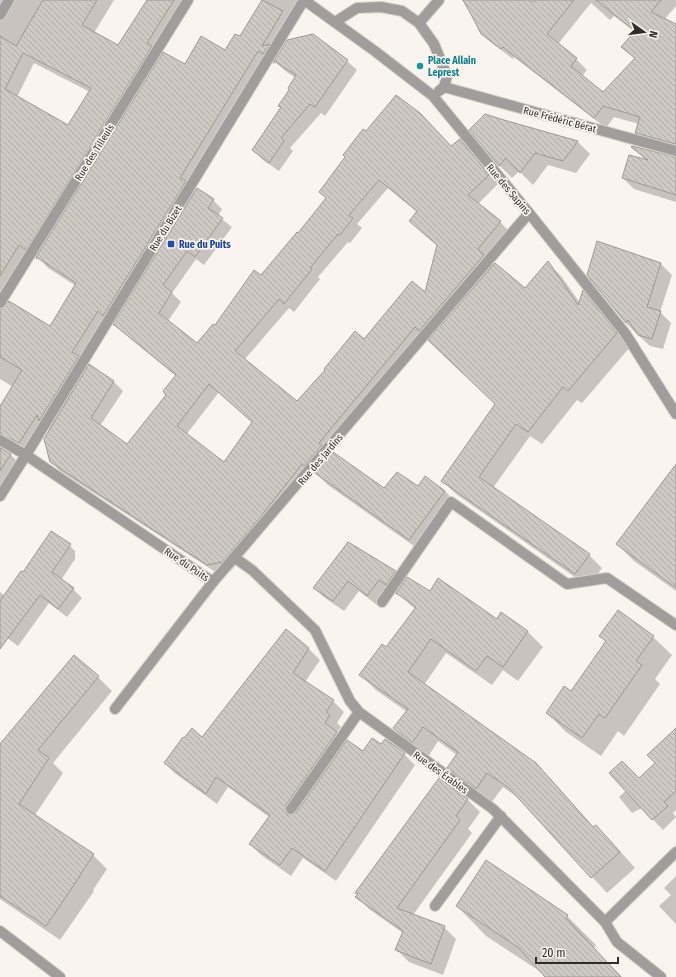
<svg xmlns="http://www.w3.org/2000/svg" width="676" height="977" viewBox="0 0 676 977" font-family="'Fira Sans Condensed',sans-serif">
<defs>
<pattern id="building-back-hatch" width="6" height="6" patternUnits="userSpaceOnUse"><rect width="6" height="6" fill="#cec9c3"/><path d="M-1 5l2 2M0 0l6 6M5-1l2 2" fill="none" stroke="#b1ada8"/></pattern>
</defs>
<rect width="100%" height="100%" fill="#faf4ee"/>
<g fill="#0003" fill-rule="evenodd">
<path d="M0,0H114L94,33L118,46L148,0H191L158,53L161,57L185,65L226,51L240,38L264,0H307L275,51L279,55L347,61L357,70L325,116L321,113L290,148L293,151L279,171L263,160L253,150L282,108L296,78L285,71L276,62L274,64L269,61L191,188L195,192L213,200L222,209L218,216L232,227L204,265L196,259L172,293L181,302L168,321L197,345L298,234L327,198L452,148L460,140L498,184L478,204L500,222L509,231L486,258L494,266L526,290L548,263L561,276L580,303L583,292L596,305L630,347L582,403L577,400L542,444L530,436L493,488L589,555L602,568L589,587L456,494L443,481L496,404L424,336L328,453L385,489L418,487L425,478L445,491L457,503L421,551L328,485L315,472L314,474L312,473L270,524L231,571L217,573L60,471L51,461L50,431L47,428L30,453L5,447L4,451L11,455L22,466L0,499V408L13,387L0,379ZM34,63L90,92L68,126L17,97ZM388,188L417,212L438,246L426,294L364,340L297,402L245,359L289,308L294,312L320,279L318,277L348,242L350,243L362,228L357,224ZM31,255L37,260L38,257L48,268L76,286L51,327L7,306L2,301ZM109,321L114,326L115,325L124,333L176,376L167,394L127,445L100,426L123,391L114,382L90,365L88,367L83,362ZM219,392L253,423L225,463L186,435Z"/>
<path d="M462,0H676V6L664,20L676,26V152L647,144L636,133L639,124L614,117L606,128L514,57L513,59L493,44L481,33L471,11ZM591,3L610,20L614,16L635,32L623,47L635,59L603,93L582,76L587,70L576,59L558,44Z"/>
<polygon points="485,115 577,141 590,154 576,173 548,165 533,185 519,171 512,178 499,165"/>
<polygon points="632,147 676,158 676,202 634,189 623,178 647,161"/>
<polygon points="598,243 661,264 672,275 660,312 671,323 663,349 650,346 637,334 626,323 588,275"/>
<polygon points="676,466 676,591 634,561 617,544"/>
<polygon points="66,542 75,551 75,559 61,580 73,589 82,598 67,617 49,603 18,646 0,633 0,592 5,596 23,574"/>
<polygon points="395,571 405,581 497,621 502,613 528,632 543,647 518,681 503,670 492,685 446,653 424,685 551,779 594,828 596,826 611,841 635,868 607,893 521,800 503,787 491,803 463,782 448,768 457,755 438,741 428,757 409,743 394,728 407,712 376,690 361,675 386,649 415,609 398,593 397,595 390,590 378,606 359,591 344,611 325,598 314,588"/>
<polygon points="286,631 309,649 320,660 305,682 333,701 344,712 337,723 341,727 336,733 346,743 363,753 381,745 385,740 404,754 415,765 336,881 303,858 291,876 261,855 250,844 269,817 228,787 217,804 176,774 165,763 202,738"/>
<polygon points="601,636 653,637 672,655 655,679 660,684 624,736 618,731 601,756 566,732 547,713 571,692 606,642"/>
<polygon points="98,677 112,691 53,763 63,773 35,815 93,855 107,869 93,890 94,891 60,940 0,899 0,746"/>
<polygon points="676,729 676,810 673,813 676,817 663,830 642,808 632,813 619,797 656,763"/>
<polygon points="439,779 468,800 480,812 468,829 472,833 413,915 444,927 456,939 443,975 409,962 397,950 403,933 369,909 357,897 359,895 356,892"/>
<polygon points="676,876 676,924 659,906 671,895 664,888"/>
<polygon points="457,906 567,916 596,945 594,948 622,977 547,977 544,974 486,936"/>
</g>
<g fill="url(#building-back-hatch)" stroke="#9e9993" fill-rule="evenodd">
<path d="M43,0H97L82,25L118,45L147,0H174L147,43L152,46L26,250L19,245L0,276V36L16,46ZM23,53L91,88L68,125L5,89Z"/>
<polygon points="262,0 283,11 262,46 270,44 263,54 258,51 180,178 186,181 103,316 98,311 72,352 79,356 39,421 37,415 19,443 0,434 0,406 22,370 0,357 0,309 3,308 9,301 50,326 76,283 36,257 163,52 185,64 201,36 225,50 235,34 240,36"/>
<polygon points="463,0 530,0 533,2 535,0 574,0 547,34 577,58 571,66 603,92 635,58 621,47 635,31 596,0 661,0 651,12 676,24 676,144 635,133 640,117 603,106 594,118 503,47 501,49 481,34 474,20"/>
<polygon points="313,34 348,60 315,107 310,104 281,138 284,141 269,163 252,150 281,107 278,106 289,90 288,88 296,75 274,61 287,40"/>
<path d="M396,95L420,113L451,146L460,139L489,175L468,195L501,221L478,249L484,255L419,331L415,327L319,443L322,445L304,466L302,464L262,515L222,562L207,565L50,462L44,439L89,364L114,381L91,418L127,444L166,395L163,391L176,375L113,324L197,188L214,199L208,208L223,218L195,257L187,251L163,285L172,292L159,313L197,343L213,324L215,325L254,270L261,275L297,232L298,233L326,198L319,192L345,157L343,155L363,129L366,131ZM379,180L417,211L409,221L437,245L425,292L412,281L364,339L355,331L324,369L325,370L297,401L235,351L279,299L284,304L312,269L310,268L338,234L340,235L353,218L349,215ZM209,384L252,422L224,462L177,426Z"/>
<polygon points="485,114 504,120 578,141 563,161 535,153 520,173 506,158 499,166 469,130"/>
<polygon points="632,146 676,157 676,195 622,178 629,155 648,160 631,147"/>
<polygon points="597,241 661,263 647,307 661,311 652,339 638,335 628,320 626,323 587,275"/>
<polygon points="548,261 578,305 583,290 617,333 568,391 563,387 528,432 516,424 479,477 590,554 575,574 441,481 495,404 428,340 495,263 525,288"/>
<polygon points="0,448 11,454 0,471"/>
<polygon points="333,452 384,488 397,472 418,486 425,476 445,491 409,540 315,473"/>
<polygon points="676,464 676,588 616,544"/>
<polygon points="51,531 71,544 52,572 74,588 58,609 40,595 0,649 0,601 21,571 23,572"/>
<polygon points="348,542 396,571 386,585 379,580 367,596 348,581 333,601 313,588"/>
<polygon points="407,577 430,591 438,578 497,619 501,612 528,631 503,667 487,656 476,671 431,639 408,672 536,763 593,827 596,825 620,852 591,878 509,788 487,773 476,789 447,768 458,752 423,727 412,743 393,728 408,709 359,675 382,644 386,647 416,607 396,593"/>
<polygon points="618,610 654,636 636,661 642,665 605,718 599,714 582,738 546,713 564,686 571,691 606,641 599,636"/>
<polygon points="286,629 309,648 293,673 334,700 326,712 330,715 325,723 337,732 286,805 285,809 287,814 291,815 296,813 347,740 363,751 372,738 381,744 385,739 405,753 325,871 292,848 280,865 249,844 270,815 216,777 206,794 164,763 183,737 184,738 192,728 202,737"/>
<polygon points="74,655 99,676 38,750 49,758 19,804 94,854 80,875 80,876 46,926 0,896 0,744"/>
<polygon points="676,728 676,791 664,802 668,806 652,820 609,773 622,761 639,778 655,763 647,755"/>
<polygon points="439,778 468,799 456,816 460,820 397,908 445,926 431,964 395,950 403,931 355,897 358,894 355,893"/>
<polygon points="486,860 568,915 566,918 621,977 545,977 519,948 456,906"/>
</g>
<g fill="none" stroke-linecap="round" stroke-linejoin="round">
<defs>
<g id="service">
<polyline points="382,602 451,502 567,584 607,578 676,625"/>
<polyline points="291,809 359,712"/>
<polyline points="435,906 501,816"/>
<polyline points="0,931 60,977"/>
</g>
<g id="minor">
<polyline points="0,15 9,0"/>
<polyline points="335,22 357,8 381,7 402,11 419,23 434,44 447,76 444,87 439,91"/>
<polyline points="419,23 439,0"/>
<polyline points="444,87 676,151"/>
<polyline points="0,303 188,0"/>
<polyline points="0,440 26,455 213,582"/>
<polyline points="0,496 26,455 304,0 376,52 433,96 529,213 625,333 676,414"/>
<polyline points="235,558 252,570 315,630 350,701 359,712 493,809 605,922 617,942 661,977"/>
<polyline points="115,709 213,582 529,213"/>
<polyline points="605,922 676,852"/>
</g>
</defs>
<use href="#service" stroke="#d5d0cb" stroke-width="12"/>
<use href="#minor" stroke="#d5d0cb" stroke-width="12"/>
<use href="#service" stroke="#a19d9d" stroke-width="10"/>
<use href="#minor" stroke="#a19d9d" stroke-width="10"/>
</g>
<circle fill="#0f9aa8" stroke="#faf4ee" stroke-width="1.5" cx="420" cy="66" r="4"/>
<rect fill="#1a4fb4" stroke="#faf4ee" stroke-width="1.5" x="167" y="240" width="8" height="8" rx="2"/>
<g text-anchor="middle" stroke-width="3.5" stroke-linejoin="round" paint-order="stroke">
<g font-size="10" font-weight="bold" fill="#0d838f" stroke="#faf4ee" text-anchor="start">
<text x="428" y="64">Place Allain<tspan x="428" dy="12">Leprest</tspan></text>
</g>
<g font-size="10" fill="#2f2d2b" stroke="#faf4ee">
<text transform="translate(560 119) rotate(15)" y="4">Rue Frédéric Bérat</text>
<text transform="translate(94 152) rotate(-58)" y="4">Rue des Tilleuls</text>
<text transform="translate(509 189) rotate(50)" y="4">Rue des Sapins</text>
<text transform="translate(165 228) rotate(-58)" y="4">Rue du Bizet</text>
<text transform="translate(320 459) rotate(-50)" y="4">Rue des Jardins</text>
<text transform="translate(187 564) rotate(34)" y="4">Rue du Puits</text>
<text transform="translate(441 772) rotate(36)" y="4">Rue des Érables</text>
</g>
<g font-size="10" font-weight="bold" fill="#164399" stroke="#faf4ee" text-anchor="start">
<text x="179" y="248">Rue du Puits</text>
</g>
</g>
<g transform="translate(644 32) rotate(104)" stroke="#faf4ee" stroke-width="3" paint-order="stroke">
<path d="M0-3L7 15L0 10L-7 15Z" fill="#2f2d2b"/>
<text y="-6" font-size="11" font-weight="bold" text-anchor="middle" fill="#2f2d2b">N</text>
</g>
<path d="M536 957v6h82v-6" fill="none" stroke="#2f2d2b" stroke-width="2"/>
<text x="542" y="957" font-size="12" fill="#2f2d2b" stroke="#faf4ee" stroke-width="3" paint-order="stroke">20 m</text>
</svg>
